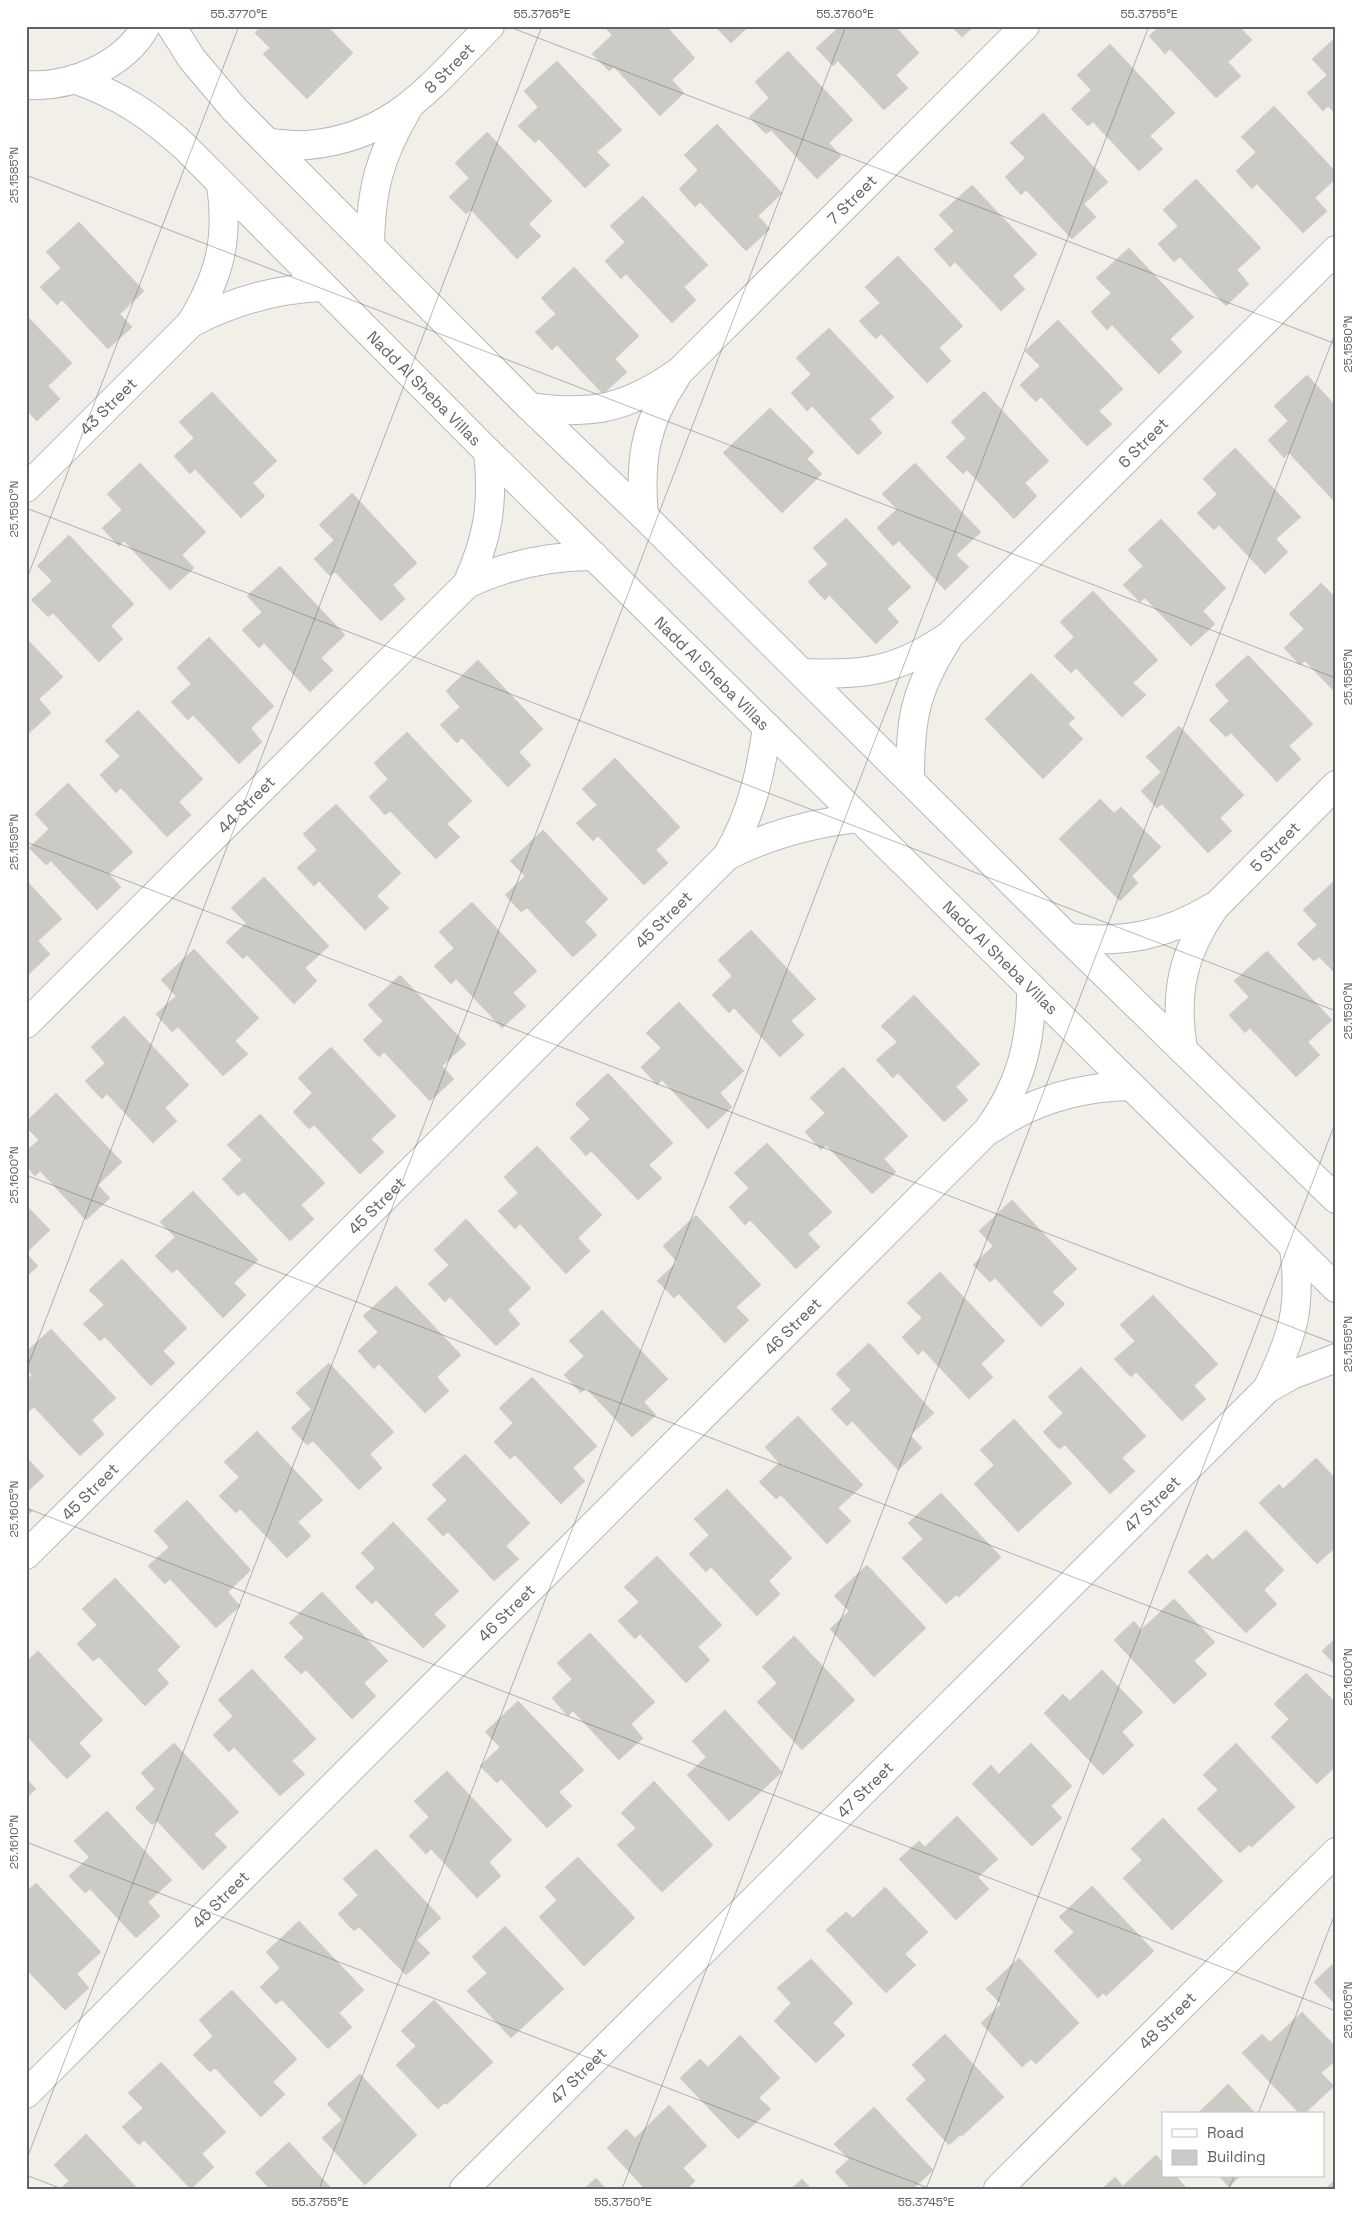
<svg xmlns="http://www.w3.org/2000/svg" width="1362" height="2215" viewBox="0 0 1362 2215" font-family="'Space Grotesk',sans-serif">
<rect width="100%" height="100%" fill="#f1efe8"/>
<g fill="#cccac5" stroke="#d6d1c6">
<polygon points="261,26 327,26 353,53 307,99 263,54 270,48 255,33"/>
<polygon points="604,26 666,26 695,58 672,80 684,93 660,116 614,67 609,71 592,54 612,35"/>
<polygon points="715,26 749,26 731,43"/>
<polygon points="833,26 895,26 919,53 896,75 908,88 884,110 838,61 833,66 816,48 836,30"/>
<polygon points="951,26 974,26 962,37"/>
<polygon points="1160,26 1239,26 1252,40 1228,62 1241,76 1216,98 1170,49 1165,54 1149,36"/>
<polygon points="1336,37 1336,114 1328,106 1323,111 1307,93 1327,75 1312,59"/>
<polygon points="1110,44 1175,113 1150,136 1163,149 1139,171 1093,122 1088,126 1071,109 1091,90 1077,75"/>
<polygon points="788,51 853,120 829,143 841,156 817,179 771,130 766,134 749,117 769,98 755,82"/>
<polygon points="557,61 622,130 597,152 610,165 585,188 539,139 535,143 518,126 538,107 524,91"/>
<polygon points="1274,106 1336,172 1336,178 1315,198 1327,211 1303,233 1257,184 1252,189 1236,171 1256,152 1241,137"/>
<polygon points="1043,113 1108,182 1084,204 1096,217 1072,239 1026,190 1021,195 1005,177 1025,158 1010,143"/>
<polygon points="717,124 782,193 758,216 770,229 746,251 700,202 695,207 679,189 698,170 684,155"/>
<polygon points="487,132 552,201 529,224 541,236 517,259 471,210 466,214 449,197 469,178 455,163"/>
<polygon points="1196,179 1261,248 1237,270 1249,284 1226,306 1180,257 1174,262 1158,244 1178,226 1163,210"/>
<polygon points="972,185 1037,254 1013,276 1025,289 1001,311 955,262 950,267 934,249 954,231 939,215"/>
<polygon points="643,196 708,265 684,287 696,300 672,323 626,274 621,279 605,261 625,242 610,226"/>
<polygon points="79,222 144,291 120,314 132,327 108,349 62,300 57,305 40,287 61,268 46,252"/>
<polygon points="1129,248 1194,317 1170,339 1182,352 1159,374 1112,325 1107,330 1091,312 1111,293 1096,278"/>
<polygon points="898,256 963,326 939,348 951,361 927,383 881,334 876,339 859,321 880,303 865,287"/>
<polygon points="574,267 639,336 615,359 627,372 603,394 557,345 552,350 535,332 556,314 541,298"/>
<polygon points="26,315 72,363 48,386 60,399 37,421 26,410"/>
<polygon points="1058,320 1123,389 1099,411 1112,424 1087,446 1041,397 1036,402 1020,385 1040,366 1025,351"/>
<polygon points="829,328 894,397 870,419 882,433 858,455 812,406 807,411 791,393 811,374 796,358"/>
<polygon points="1307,375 1336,406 1335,502 1289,453 1284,458 1268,440 1288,421 1274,406"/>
<polygon points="984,391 1049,461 1025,483 1037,496 1014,519 967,470 963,474 946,457 966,438 951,422"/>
<polygon points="212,392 277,461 253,483 265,496 241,518 195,469 190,474 174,456 194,438 179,422"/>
<polygon points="770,408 814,452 807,459 822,474 782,513 723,453"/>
<polygon points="1235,448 1301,517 1276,539 1288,552 1265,574 1219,525 1214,530 1197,513 1217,494 1203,479"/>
<polygon points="140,463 206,532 182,555 194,568 170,590 124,541 119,546 102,528 122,510 107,494"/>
<polygon points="915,463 981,532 956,555 969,567 945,590 899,541 893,546 877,528 897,509 882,494"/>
<polygon points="352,493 417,563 393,585 405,599 381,621 335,572 330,576 314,559 334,540 319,525"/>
<polygon points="846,518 911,587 887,609 899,622 876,644 829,595 825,600 808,582 828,564 813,548"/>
<polygon points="1161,519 1226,588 1203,611 1215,624 1191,646 1145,598 1140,602 1123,585 1143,566 1128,550"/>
<polygon points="69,535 134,604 111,626 123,639 99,662 53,613 48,617 31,600 52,581 37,566"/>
<polygon points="280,566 345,635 321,658 333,670 310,692 264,643 259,648 242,630 262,612 247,596"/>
<polygon points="1321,583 1336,598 1336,693 1305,661 1300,665 1284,648 1304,629 1289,614"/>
<polygon points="1093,591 1158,660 1133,683 1146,695 1122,717 1076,668 1071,673 1054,656 1074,637 1060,622"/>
<polygon points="209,637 274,706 251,728 262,742 239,764 193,715 188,720 171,702 191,684 177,668"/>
<polygon points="26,638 63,677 39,699 51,713 27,735"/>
<polygon points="1248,655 1313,724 1289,746 1301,759 1277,782 1231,733 1226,737 1209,720 1229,701 1215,685"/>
<polygon points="478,660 543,729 519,752 531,765 508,787 462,738 457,743 440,725 460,707 446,691"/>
<polygon points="1031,673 1075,718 1068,724 1083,739 1043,779 985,719"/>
<polygon points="138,710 203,779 179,802 191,815 167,837 121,788 116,793 100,775 120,756 105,741"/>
<polygon points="1179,726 1244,795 1220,818 1232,831 1208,853 1162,804 1157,808 1141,791 1161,772 1146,757"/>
<polygon points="407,732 472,801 447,824 460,837 436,859 390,811 385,815 369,797 388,779 374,763"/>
<polygon points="615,758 680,827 656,850 668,863 644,885 598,836 593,841 576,823 597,805 582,789"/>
<polygon points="68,783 133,852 109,874 121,887 97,910 51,861 46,865 29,848 49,829 35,814"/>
<polygon points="1100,799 1114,813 1121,807 1161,847 1132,876 1138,883 1120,901 1059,839"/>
<polygon points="336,804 401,873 377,896 389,908 365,930 319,881 314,886 297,868 317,850 303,834"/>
<polygon points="543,830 608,899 585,922 597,935 573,957 527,908 521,912 505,895 525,876 510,861"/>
<polygon points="264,877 329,946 305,968 317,981 294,1004 247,955 243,959 226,942 246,923 231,908"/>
<polygon points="1336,879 1336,974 1319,957 1314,961 1297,944 1317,925 1303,910"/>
<polygon points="26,880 62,919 38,941 50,954 27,976"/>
<polygon points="472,902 537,971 513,993 526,1006 502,1028 456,979 451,984 434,966 454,948 439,932"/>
<polygon points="751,930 816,999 791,1021 804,1035 780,1057 734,1008 729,1013 712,995 732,976 718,960"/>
<polygon points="194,949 259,1018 235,1041 248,1054 223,1076 178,1027 172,1032 156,1014 176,996 161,980"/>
<polygon points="1267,951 1332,1020 1308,1042 1320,1055 1296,1077 1250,1028 1245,1033 1229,1015 1249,997 1234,981"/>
<polygon points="400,975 466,1044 442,1066 454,1079 430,1101 384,1052 379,1057 363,1040 383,1021 368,1005"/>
<polygon points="914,995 980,1064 956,1087 968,1100 944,1122 898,1073 893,1078 876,1060 897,1042 881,1026"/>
<polygon points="679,1002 744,1071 720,1093 732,1107 708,1129 662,1080 657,1085 641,1067 661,1048 646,1033"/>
<polygon points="124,1016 189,1085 165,1108 177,1121 153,1143 107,1094 102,1099 85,1081 105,1063 91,1047"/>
<polygon points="331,1047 396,1116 371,1139 384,1152 360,1174 314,1125 309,1129 293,1112 312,1093 298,1078"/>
<polygon points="843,1067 908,1136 884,1159 896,1172 872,1194 826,1145 821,1150 805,1132 825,1113 810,1098"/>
<polygon points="608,1073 673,1143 649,1165 662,1178 638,1200 591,1151 586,1156 570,1138 590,1119 575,1104"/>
<polygon points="56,1093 122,1162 98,1185 110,1198 86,1220 40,1171 35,1176 26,1166 26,1151 39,1140 26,1127 26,1122"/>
<polygon points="260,1114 325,1183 301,1205 314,1219 290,1241 244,1192 238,1196 222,1179 242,1160 227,1145"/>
<polygon points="767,1143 832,1212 808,1234 820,1247 796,1269 750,1220 745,1225 729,1207 749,1188 734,1173"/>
<polygon points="537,1146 602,1215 578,1238 590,1251 566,1274 520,1224 515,1229 498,1211 518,1193 504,1177"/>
<polygon points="193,1191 258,1260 234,1283 246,1295 223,1318 177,1269 172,1273 155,1256 175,1237 160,1222"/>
<polygon points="1012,1200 1077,1269 1052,1292 1065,1304 1041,1327 995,1278 990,1282 973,1265 993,1246 979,1231"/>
<polygon points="26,1205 50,1230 26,1253"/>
<polygon points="696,1215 761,1285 736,1307 749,1320 725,1343 679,1294 674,1298 657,1281 677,1262 663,1246"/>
<polygon points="466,1219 531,1288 508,1310 520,1324 496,1346 450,1297 445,1302 428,1284 449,1265 434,1250"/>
<polygon points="26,1253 38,1266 26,1277"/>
<polygon points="122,1259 187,1328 163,1351 175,1363 151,1386 105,1337 100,1341 83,1324 104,1305 89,1290"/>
<polygon points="940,1272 1005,1341 981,1364 993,1377 969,1399 923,1350 918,1355 902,1337 922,1318 907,1303"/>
<polygon points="396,1286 461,1355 437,1377 449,1391 425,1413 379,1364 374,1369 358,1351 378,1332 363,1316"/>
<polygon points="1153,1295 1218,1364 1194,1386 1206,1399 1182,1421 1136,1372 1131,1377 1114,1359 1135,1341 1120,1325"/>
<polygon points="602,1310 668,1379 644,1402 656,1415 632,1437 586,1388 581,1393 564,1375 584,1356 569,1341"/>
<polygon points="51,1329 116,1398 92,1420 104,1434 80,1456 34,1407 29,1411 26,1408 26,1381 32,1375 26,1369 26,1352"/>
<polygon points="869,1343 934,1413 910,1435 922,1448 898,1470 852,1421 847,1426 831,1409 851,1390 836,1374"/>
<polygon points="329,1363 394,1432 370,1454 382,1468 359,1490 313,1441 307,1445 291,1428 311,1409 296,1393"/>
<polygon points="1081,1367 1146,1436 1122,1458 1135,1471 1110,1494 1065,1445 1059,1449 1043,1432 1063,1413 1048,1397"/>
<polygon points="532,1377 597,1446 573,1468 585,1481 561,1504 515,1455 510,1459 494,1442 513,1423 499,1408"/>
<polygon points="798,1416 863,1485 838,1508 851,1521 827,1544 781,1495 776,1499 759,1482 779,1463 765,1447"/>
<polygon points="1014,1419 1072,1483 1018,1532 974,1484 994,1465 980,1450"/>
<polygon points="257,1431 323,1500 298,1522 311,1536 287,1558 240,1509 236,1513 219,1496 239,1477 224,1462"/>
<polygon points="465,1454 530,1523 506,1546 519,1559 494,1581 448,1532 443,1536 427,1519 447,1500 432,1485"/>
<polygon points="26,1457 44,1476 26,1493"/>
<polygon points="1316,1458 1336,1479 1336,1547 1317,1564 1259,1503 1279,1484 1283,1489"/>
<polygon points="727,1489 792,1558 769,1581 780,1594 757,1616 711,1567 706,1572 689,1554 709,1535 694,1519"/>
<polygon points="941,1493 1001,1557 959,1597 956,1595 946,1604 902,1558 923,1539 908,1523"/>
<polygon points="187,1500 251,1570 228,1592 240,1606 216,1628 170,1579 165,1584 148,1566 169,1547 154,1531"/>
<polygon points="26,1504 32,1511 26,1517"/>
<polygon points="393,1522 459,1591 434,1614 446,1626 423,1648 376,1600 372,1604 355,1587 375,1568 361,1553"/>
<polygon points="1246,1530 1284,1570 1264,1590 1277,1604 1246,1633 1188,1572 1207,1554 1213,1560"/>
<polygon points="657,1556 722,1625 698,1647 710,1660 686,1683 640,1634 635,1639 618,1621 639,1602 624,1587"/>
<polygon points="867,1565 926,1628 874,1677 830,1629 849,1611 834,1596"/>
<polygon points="115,1578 180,1647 157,1670 169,1683 145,1706 99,1657 93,1661 77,1644 97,1625 82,1609"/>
<polygon points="322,1592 388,1661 364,1683 376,1696 352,1719 306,1670 301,1674 284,1657 304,1638 289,1623"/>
<polygon points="1174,1599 1215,1642 1194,1661 1207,1674 1174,1704 1114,1640 1134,1621 1141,1630"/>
<polygon points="590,1633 655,1702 631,1724 643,1738 619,1760 573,1711 568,1716 552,1698 572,1679 557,1663"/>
<polygon points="794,1636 855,1700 802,1750 757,1702 777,1683 762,1667"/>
<polygon points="1336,1638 1336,1666 1322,1651"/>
<polygon points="38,1651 103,1720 79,1743 91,1756 67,1779 26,1735 26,1662"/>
<polygon points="252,1669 316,1739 292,1761 305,1774 280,1796 234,1747 229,1752 213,1735 233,1716 218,1700"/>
<polygon points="1102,1670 1143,1712 1122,1732 1134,1745 1103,1775 1044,1713 1063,1694 1070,1701"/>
<polygon points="1306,1673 1336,1703 1336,1766 1317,1784 1271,1737 1289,1719 1274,1704"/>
<polygon points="518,1701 584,1770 559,1792 572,1806 547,1828 501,1779 497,1783 480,1766 500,1747 485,1732"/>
<polygon points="725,1710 782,1772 729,1821 687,1775 706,1757 692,1741"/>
<polygon points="174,1743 239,1812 214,1834 227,1847 203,1870 157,1821 152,1825 135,1808 155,1789 141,1773"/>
<polygon points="1031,1743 1072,1786 1051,1806 1062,1818 1032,1846 972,1784 991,1765 999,1774"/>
<polygon points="1236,1743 1295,1807 1252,1847 1249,1845 1240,1853 1197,1809 1218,1790 1203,1775"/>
<polygon points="447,1771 512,1840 489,1862 501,1876 477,1898 431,1849 426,1854 409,1836 429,1817 414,1801"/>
<polygon points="26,1778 36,1789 26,1798"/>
<polygon points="654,1781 713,1845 662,1892 617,1845 636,1828 621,1813"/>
<polygon points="107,1811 172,1880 148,1902 160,1916 136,1938 90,1889 85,1893 69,1876 89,1857 74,1841"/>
<polygon points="957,1816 998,1859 978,1877 989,1889 956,1920 899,1859 919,1841 925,1847"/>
<polygon points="1163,1818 1223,1881 1172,1930 1123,1878 1142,1860 1131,1849"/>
<polygon points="376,1849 441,1918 417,1940 430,1953 406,1975 359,1927 354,1931 338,1914 358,1895 343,1879"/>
<polygon points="578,1857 635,1918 584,1966 539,1917 557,1900 545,1887"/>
<polygon points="36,1883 101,1952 77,1974 89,1988 65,2010 26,1969 26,1892"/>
<polygon points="1092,1886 1154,1951 1106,1996 1103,1993 1098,1998 1054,1951 1074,1932 1059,1917"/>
<polygon points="885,1887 928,1932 905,1954 916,1965 886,1993 826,1930 846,1912 853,1918"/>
<polygon points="299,1921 364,1990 339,2013 352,2027 328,2049 282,2000 276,2004 260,1987 280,1968 266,1952"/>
<polygon points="505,1926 564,1989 511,2038 467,1991 487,1973 472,1957"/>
<polygon points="1019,1958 1079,2023 1036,2064 1031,2059 1022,2067 981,2023 1001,2004 986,1989"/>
<polygon points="811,1959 853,2003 833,2023 845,2035 816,2063 774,2021 791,2003 777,1988"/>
<polygon points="1333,1964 1336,1967 1336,2005 1314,1982"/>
<polygon points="232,1990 297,2059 273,2082 285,2094 261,2117 215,2068 210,2072 193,2055 213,2036 199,2020"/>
<polygon points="434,2000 493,2062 447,2104 444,2103 438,2109 396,2065 416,2046 401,2031"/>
<polygon points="1302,2012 1336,2047 1336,2060 1321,2073 1334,2086 1304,2114 1300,2114 1242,2053 1262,2034 1270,2042"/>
<polygon points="945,2034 1004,2097 962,2136 960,2135 949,2145 906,2099 926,2080 912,2065"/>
<polygon points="740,2035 780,2078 759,2098 771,2109 738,2139 680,2078 700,2059 708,2067"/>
<polygon points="161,2062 226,2132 202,2154 214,2167 191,2189 144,2140 139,2145 122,2127 143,2108 128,2093"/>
<polygon points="360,2074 417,2135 365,2185 322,2138 342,2120 327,2104"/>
<polygon points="1228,2084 1256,2114 1197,2114 1219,2093"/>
<polygon points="669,2105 707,2146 683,2168 695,2181 687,2189 645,2189 607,2148 626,2129 635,2138"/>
<polygon points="874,2107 933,2170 913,2189 851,2189 835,2172 849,2159 834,2144"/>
<polygon points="86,2134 138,2189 60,2189 69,2181 54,2165"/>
<polygon points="289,2142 332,2189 270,2189 255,2173"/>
<polygon points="1156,2155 1163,2163 1163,2176 1176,2176 1187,2189 1102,2189 1115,2177 1123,2186"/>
<polygon points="1219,2176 1240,2176 1229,2187"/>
<polygon points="596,2178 606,2189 584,2189"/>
<polygon points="802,2179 811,2189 791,2189"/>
<polygon points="1336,2179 1336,2189 1325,2189"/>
</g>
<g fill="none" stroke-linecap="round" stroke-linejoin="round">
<defs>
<g id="minor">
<polyline points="171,26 192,59 235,110 530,407 644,516 1068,938 1336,1199"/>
<path id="s1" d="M74,79C120,95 150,115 185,147L488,452L1336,1288"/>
<path d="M26,85C70,88 124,66 146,26"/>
<path id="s2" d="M269,143C281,144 295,146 307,145C395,138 432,84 490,26"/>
<path d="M370,245C371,190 379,158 407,110"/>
<path d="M191,323C233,301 275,289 322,287"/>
<path id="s3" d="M530,407C593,416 628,408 680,371L1025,26"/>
<path id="s4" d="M26,488L191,323C220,275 229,240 221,184"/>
<path d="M644,516C639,461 645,423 676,377"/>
<path d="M467,584C488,538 494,503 488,452"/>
<path id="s5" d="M803,673C865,676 898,671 950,635L1336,250"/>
<path d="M910,778C910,719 915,691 947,640"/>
<path d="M727,856C770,834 812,823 859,818"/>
<path d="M1068,938C1124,943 1165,936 1213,907"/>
<path id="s6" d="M26,1024L467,584C509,564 549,556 594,556"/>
<path id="s7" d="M1183,1050C1174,993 1182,954 1215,907L1336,785"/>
<path d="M993,1128C1035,1099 1080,1087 1131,1086"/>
<path d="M1267,1389C1293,1336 1302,1307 1294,1248"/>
<path id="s8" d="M26,1555L727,856C751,816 761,773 767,727"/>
<path id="s9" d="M26,2094L987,1131C1020,1087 1032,1042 1031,987"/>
<path id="s10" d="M464,2189L1267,1389L1292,1375L1336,1358"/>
<path id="s11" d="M998,2189L1336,1852"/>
</g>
</defs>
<use href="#minor" stroke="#b5b8bc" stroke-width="30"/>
<use href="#minor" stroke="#fff" stroke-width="28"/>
</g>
<path fill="none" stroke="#5f6368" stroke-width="1" stroke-opacity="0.45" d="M507,26L1336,344M26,175L1336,678M26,508L1336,1011M26,581L239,26M26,842L1336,1344M26,1175L1336,1678M26,1371L542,26M26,1508L1336,2011M26,1842L931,2189M1258,2114L1336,1911M26,2161L846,26M26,2175L62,2189M319,2189L1149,26M622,2189L1336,331M926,2189L1336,1121M1229,2189L1234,2176"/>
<g text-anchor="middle" stroke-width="4" stroke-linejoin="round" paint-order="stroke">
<g font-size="16" fill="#5f6368" stroke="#fff">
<text dy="6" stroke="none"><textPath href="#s2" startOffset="204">8 Street</textPath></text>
<text dy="6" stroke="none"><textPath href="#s3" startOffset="402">7 Street</textPath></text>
<text dy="6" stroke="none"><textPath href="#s1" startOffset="471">Nadd Al Sheba Villas</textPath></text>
<text dy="6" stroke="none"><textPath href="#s4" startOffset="116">43 Street</textPath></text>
<text dy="6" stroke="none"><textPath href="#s5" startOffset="428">6 Street</textPath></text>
<text dy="6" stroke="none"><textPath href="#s1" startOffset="876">Nadd Al Sheba Villas</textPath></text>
<text dy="6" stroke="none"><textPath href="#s6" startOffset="311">44 Street</textPath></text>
<text dy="6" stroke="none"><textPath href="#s7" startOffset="236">5 Street</textPath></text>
<text dy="6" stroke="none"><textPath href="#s8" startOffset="900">45 Street</textPath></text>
<text dy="6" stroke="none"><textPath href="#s1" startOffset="1281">Nadd Al Sheba Villas</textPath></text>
<text dy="6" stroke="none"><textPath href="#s8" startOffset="495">45 Street</textPath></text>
<text dy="6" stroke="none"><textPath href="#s9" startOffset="1085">46 Street</textPath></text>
<text dy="6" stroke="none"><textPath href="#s8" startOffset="90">45 Street</textPath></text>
<text dy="6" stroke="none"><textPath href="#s10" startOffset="971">47 Street</textPath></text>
<text dy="6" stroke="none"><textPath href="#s9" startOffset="680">46 Street</textPath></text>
<text dy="6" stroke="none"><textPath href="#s10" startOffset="566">47 Street</textPath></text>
<text dy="6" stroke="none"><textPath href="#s9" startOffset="275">46 Street</textPath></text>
<text dy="6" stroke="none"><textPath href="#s11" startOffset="239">48 Street</textPath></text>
<text dy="6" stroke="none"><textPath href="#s10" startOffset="161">47 Street</textPath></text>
</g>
</g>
<rect width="1362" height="2215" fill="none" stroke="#ffffff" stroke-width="55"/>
<rect x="1162" y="2112" width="162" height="65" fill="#ffffff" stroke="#bfc1c3"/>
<rect x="1172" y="2129" width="25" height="8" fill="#ffffff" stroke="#bfc1c3"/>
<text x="1207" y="2138" font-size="15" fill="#5f6368">Road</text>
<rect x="1172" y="2150" width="25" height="15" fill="#cccac5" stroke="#bfc1c3"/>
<text x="1207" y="2162" font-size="15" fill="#5f6368">Building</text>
<rect x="28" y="28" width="1306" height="2160" fill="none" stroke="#5f6368" stroke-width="2"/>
<g font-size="12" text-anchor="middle" fill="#5f6368">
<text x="239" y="18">55.3770°E</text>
<text x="542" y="18">55.3765°E</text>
<text x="845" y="18">55.3760°E</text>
<text x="1149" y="18">55.3755°E</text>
<text transform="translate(14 175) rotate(-90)" y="4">25.1585°N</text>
<text transform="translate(1348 344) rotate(-90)" y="4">25.1580°N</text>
<text transform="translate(14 509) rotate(-90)" y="4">25.1590°N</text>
<text transform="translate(1348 677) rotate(-90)" y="4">25.1585°N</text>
<text transform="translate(14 842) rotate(-90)" y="4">25.1595°N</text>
<text transform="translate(1348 1011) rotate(-90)" y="4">25.1590°N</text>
<text transform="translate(14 1175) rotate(-90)" y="4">25.1600°N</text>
<text transform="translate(1348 1344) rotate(-90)" y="4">25.1595°N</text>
<text transform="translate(14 1509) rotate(-90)" y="4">25.1605°N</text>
<text transform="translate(1348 1677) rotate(-90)" y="4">25.1600°N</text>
<text transform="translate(14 1842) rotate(-90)" y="4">25.1610°N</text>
<text transform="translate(1348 2010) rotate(-90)" y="4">25.1605°N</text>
<text x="320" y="2206">55.3755°E</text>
<text x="623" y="2206">55.3750°E</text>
<text x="926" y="2206">55.3745°E</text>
</g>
</svg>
